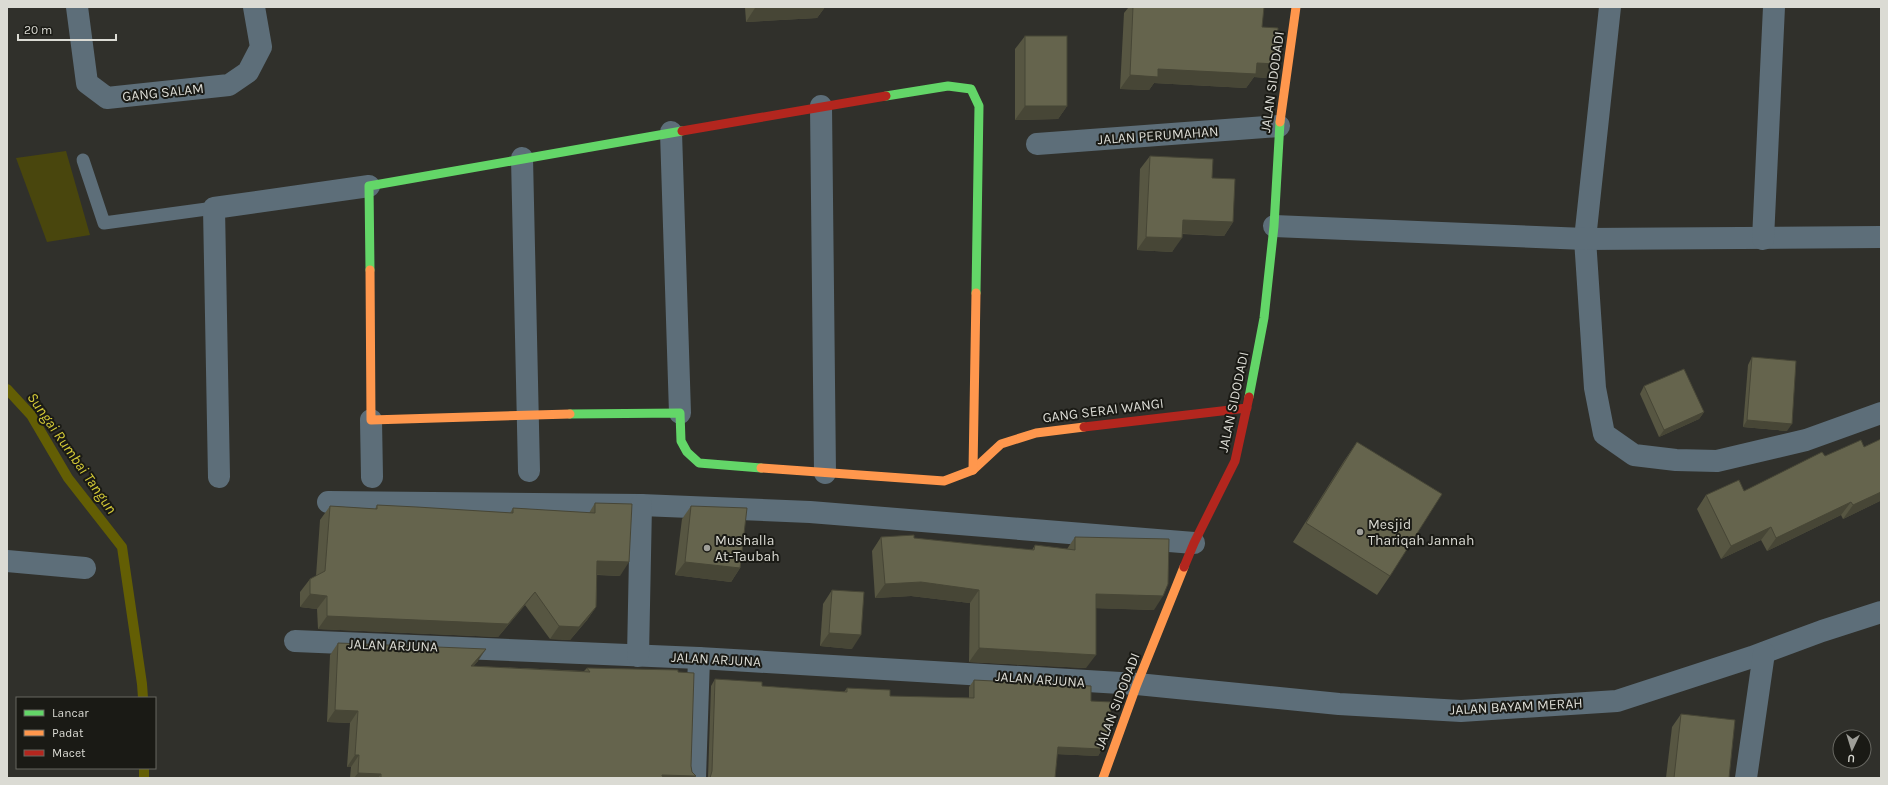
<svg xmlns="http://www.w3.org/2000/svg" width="1888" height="785" viewBox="0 0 1888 785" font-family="Karla,sans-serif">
<rect width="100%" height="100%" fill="#30302b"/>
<polygon fill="#49460d" points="66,151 90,235 47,242 16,158"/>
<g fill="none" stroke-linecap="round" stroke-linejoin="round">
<g stroke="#635e04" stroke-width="10">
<polyline points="7,389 31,415 68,478 122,547 142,684 143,698"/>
<polyline points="144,768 144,778"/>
</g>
<polyline stroke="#5d6e79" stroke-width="13" points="83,160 104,223 214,208"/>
<g stroke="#5d6e79" stroke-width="22">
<polyline points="77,7 87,83 107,98 229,85 248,72 261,47 254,7"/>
<polyline points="1610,7 1585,239 1595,388 1604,434 1634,455 1676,460 1717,461 1806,440 1881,413"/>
<polyline points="821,106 825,473"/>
<polyline points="671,132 680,413"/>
<polyline points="1037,144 1279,126"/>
<polyline points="522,158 529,471"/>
<polyline points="1274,226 1585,239 1881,237"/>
<polyline points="1763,239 1774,7"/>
<polyline points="371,420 372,477"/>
<polyline points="219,477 214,208 369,186"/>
<polyline points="328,502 641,505 810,512 1194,543"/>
<polyline points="7,561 85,568"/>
<polyline points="295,641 699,658 1137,684 1339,704 1461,711 1617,701 1752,657 1822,631 1881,612"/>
<polyline points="638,656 641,505"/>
<polyline points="695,778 699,658"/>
<polyline points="1746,778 1764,653"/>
</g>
<g stroke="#63d668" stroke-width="9">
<polyline points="886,96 948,86 971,89 979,106 976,293"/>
<polyline points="370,270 369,186 682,131"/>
<polyline points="1249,397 1264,318 1274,226 1280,122"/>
<polyline points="570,414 680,413 681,441 687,452 699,463 761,468"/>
</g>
<g stroke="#ff974d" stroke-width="9">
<polyline points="1280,122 1296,7"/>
<polyline points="370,270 371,420 570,414"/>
<polyline points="761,468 944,481 973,470 1001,444 1036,433 1084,427"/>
<polyline points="973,470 976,293"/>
<polyline points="1103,778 1137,684 1184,567"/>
</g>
<g stroke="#b3261e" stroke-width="9">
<polyline points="682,131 886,96"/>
<polyline points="1084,427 1247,408"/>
<polyline points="1184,567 1194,543 1235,461 1249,397"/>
</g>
</g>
<g fill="#575642">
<polygon points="745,7 825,7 817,18 746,22"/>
<polygon points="1085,7 1258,7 1262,27 1276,64 1267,78 1254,77 1246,88 1154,83 1149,90 1120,89 1124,13 1128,8"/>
<polygon points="1025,36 1067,106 1058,119 1015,120 1015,49"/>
<polygon points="1150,156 1212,178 1233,222 1224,236 1182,234 1172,252 1137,250 1140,169"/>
<polygon points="1752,357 1787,431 1743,427 1748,365"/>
<polygon points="1644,386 1704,412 1699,419 1659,437 1640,394"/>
<polygon points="1881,439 1881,502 1880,501 1843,519 1841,515 1767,551 1761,540 1721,559 1697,509 1706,495 1744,491 1825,456 1864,447"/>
<polygon points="1357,442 1390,576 1377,595 1293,542 1344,461"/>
<polygon points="595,503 620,576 597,575 596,607 587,620 570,640 550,639 525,605 498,637 318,629 317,609 300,607 300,592 310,579 316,576 320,520 330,506 375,509 377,505 510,513 513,508 589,513"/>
<polygon points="691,506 740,568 731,582 675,575 682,519"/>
<polygon points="881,537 914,538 982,545 1032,550 1035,545 1067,549 1075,537 1154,610 1096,608 1086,668 969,662 970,603 911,596 875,598 872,551"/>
<polygon points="832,590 852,649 820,646 823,604"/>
<polygon points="338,643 478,661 473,666 584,671 587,668 678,672 691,766 692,772 696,776 694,778 350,778 351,767 347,767 350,723 327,722 330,655"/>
<polygon points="715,679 762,686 844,692 847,688 890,696 969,698 969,687 974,680 1091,701 1102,749 1098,756 1057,754 1055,778 708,778 711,686"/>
<polygon points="1681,714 1729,778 1666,778 1672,727"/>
</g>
<g fill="#474636">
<polygon points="780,7 825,7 817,18 746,22 755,8"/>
<polygon points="1085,7 1129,7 1128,8"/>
<polygon points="1257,63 1276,64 1267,78 1254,77 1246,88 1154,83 1149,90 1120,89 1130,75 1158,69"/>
<polygon points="1025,106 1067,106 1058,119 1015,120"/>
<polygon points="1183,220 1233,222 1224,236 1173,233"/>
<polygon points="1146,237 1182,238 1172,252 1137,250"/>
<polygon points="1704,412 1699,419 1659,437 1664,430"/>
<polygon points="1747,420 1792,424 1787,431 1743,427"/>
<polygon points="1881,492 1880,501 1843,519 1853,505"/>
<polygon points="1851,502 1841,515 1767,551 1776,538"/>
<polygon points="1771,527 1761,540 1721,559 1731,546"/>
<polygon points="597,561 629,562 620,576 588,574"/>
<polygon points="685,562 740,568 731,582 675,575"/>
<polygon points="921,582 979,590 970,603 911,596 875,598 885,584"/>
<polygon points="535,592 525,605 498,637 318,629 327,616"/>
<polygon points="310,594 327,596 317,609 300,607"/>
<polygon points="1096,594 1163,596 1154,610 1087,608"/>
<polygon points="596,607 587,620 570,640 550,639 559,626"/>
<polygon points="829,633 861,635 852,649 820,646"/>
<polygon points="979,648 1096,655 1086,668 969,662"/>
<polygon points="486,649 478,661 463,678 471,666"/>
<polygon points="335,710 358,711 350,723 327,722"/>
<polygon points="1058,747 1102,749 1098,756 1053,754"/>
<polygon points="355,755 359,755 351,767 347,767"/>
<polygon points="358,773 381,774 378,778 354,778"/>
<polygon points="662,775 696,776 694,778 660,778"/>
</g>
<g fill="#65644d" stroke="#474636">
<polygon points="755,7 780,7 755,8"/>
<polygon points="1133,7 1264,7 1262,27 1278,28 1276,64 1257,63 1256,74 1158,69 1158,77 1130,75"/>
<rect x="1025" y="36" width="42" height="70"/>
<polygon points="1150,156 1213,159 1212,178 1235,179 1233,222 1183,220 1182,238 1146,237"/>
<polygon points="1752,357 1796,361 1792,424 1747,420"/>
<polygon points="1684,369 1704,412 1664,430 1644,386"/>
<polygon points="1881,439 1881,492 1853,505 1851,502 1776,538 1771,527 1731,546 1706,495 1739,480 1744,491 1822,452 1825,456 1861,440 1864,447"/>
<polygon points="1357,442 1442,494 1390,576 1306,523"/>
<polygon points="595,503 632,504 629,562 597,561 596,607 579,627 559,626 535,592 508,624 327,616 327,596 310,594 310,579 325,571 330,506 377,509 377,505 417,507 513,513 513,508 595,513"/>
<polygon points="691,506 747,508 740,568 685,562"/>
<polygon points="914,535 914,538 982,545 1034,550 1035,545 1075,550 1075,537 1169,539 1168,584 1163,596 1096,594 1096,655 979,648 979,590 921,582 885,584 881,537"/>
<polygon points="832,590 864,592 861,635 829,633"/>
<polygon points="338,643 486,649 471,666 590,672 587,668 678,670 678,672 694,673 691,766 692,772 696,776 662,775 662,776 665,778 381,778 381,774 358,773 359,755 355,755 358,711 335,710"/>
<polygon points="715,679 762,682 762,686 847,692 847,688 890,690 890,696 974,698 974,680 1091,686 1091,701 1111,702 1109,730 1102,749 1058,747 1055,778 710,778 712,771"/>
<polygon points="1681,714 1735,720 1729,778 1674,778"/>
</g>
<g fill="#9f9f99" stroke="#1a1a15" stroke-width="1.5">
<circle cx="1360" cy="532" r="4"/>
<circle cx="707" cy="548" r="4"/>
</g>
<g text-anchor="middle" stroke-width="4" stroke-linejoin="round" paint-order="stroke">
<g font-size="14" fill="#dbdbd4" stroke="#1a1a15">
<text transform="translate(1272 82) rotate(-82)" y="5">JALAN SIDODADI</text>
<text transform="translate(163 92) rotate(-6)" y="5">GANG SALAM</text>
<text transform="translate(1158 135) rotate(-4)" y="5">JALAN PERUMAHAN</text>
<text transform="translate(1233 402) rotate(-78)" y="5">JALAN SIDODADI</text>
<text transform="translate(1103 410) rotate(-7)" y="5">GANG SERAI WANGI</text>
<text transform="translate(393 645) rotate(2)" y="5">JALAN ARJUNA</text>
<text transform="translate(716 659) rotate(3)" y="5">JALAN ARJUNA</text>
<text transform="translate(1040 679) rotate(4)" y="5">JALAN ARJUNA</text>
<text transform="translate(1117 701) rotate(-69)" y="5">JALAN SIDODADI</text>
<text transform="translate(1516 706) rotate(-3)" y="5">JALAN BAYAM MERAH</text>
</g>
<g font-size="14" fill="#dbdbd4" stroke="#1a1a15" text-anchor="start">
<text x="1368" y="529">Mesjid<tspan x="1368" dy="16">Thariqah Jannah</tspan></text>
<text x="715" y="545">Mushalla<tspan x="715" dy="16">At-Taubah</tspan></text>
</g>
<g font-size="15" font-style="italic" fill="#d5cb37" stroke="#1a1a15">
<text transform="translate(72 453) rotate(55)" y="5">Sungai Rumbai Tangun</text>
</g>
</g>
<rect width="1888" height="785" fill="none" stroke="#dbdbd4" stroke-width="16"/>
<rect x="16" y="697" width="140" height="72" fill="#1a1a15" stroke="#676761"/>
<rect x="24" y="710" width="20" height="6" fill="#63d668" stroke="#676761"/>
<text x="52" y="717" font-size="12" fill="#dbdbd4">Lancar</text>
<rect x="24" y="730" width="20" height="6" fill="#ff974d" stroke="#676761"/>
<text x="52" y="737" font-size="12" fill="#dbdbd4">Padat</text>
<rect x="24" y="750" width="20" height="6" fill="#b3261e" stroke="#676761"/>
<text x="52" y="757" font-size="12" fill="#dbdbd4">Macet</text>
<g transform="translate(1852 749) rotate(184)"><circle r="19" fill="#1a1a15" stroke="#676761"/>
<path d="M0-3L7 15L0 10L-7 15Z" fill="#9f9f99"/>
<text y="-6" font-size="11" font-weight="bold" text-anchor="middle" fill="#dbdbd4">U</text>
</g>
<path d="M18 34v6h98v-6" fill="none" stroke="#dbdbd4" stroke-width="2"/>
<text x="24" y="34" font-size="12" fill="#dbdbd4" stroke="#1a1a15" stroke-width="3" paint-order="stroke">20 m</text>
</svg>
